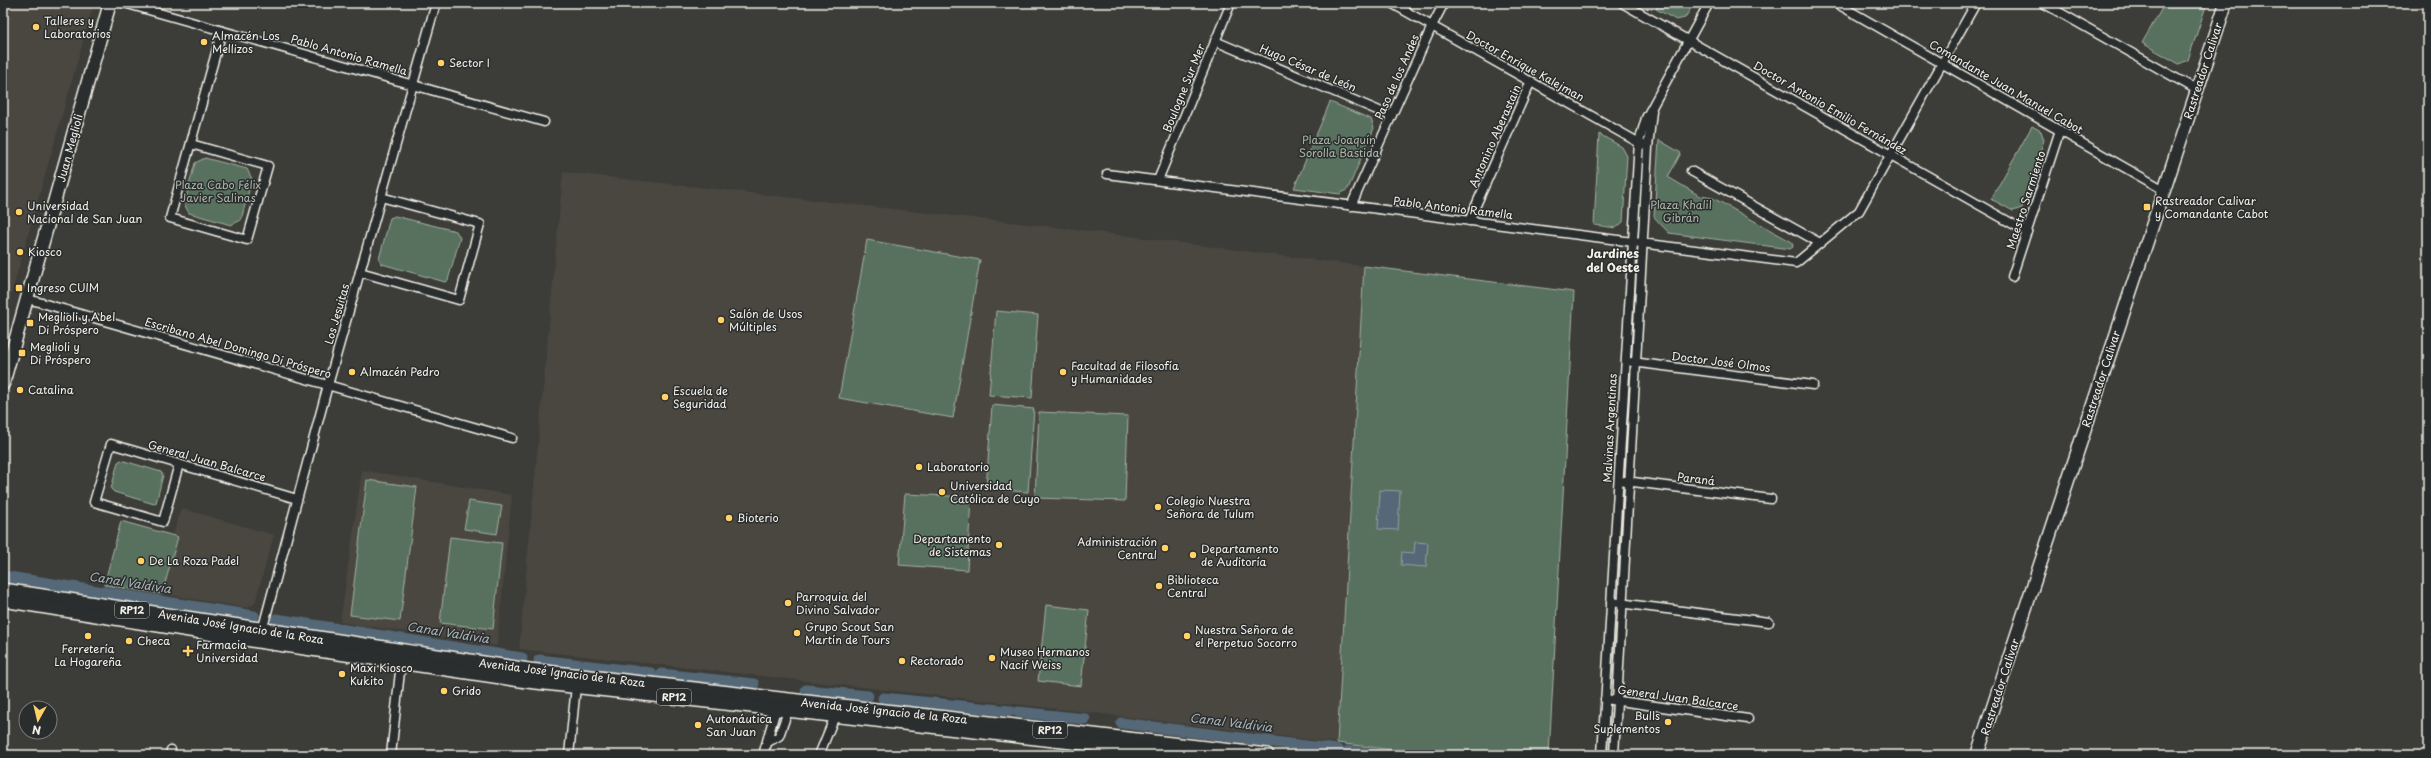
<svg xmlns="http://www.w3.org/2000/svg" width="2431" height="758" viewBox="0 0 2431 758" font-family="'Playpen Sans',sans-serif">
<rect width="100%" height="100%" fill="#3c3c38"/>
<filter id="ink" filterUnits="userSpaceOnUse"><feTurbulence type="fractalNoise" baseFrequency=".025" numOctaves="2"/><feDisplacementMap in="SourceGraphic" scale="8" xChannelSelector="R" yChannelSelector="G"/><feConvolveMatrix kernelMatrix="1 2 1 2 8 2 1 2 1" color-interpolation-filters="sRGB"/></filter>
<g filter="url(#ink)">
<g fill="#49463f">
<polygon points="3,3 94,3 8,306 3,310"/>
<polygon points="563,172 1081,230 1364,266 1337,743 1094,713 519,649"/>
<polygon points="362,470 512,495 497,646 340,622"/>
<polygon points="181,508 274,535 255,603 248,608 162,594 178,537 173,535"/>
</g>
<g fill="#58715e" stroke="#a6b1a3">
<polygon points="1659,3 1694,3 1685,18 1676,20 1656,9"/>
<polygon points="2165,3 2207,3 2188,60 2179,64 2142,43"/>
<polygon points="1330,102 1371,119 1374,128 1348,189 1340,194 1294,188"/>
<polygon points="2032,126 2041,131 2044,140 2022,208 2013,211 1991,199"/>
<polygon points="1599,134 1622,147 1627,156 1623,222 1616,228 1594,225"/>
<polygon points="1659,140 1681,153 1668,177 1700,196 1713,198 1792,242 1793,247 1790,249 1669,233 1654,217"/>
<polygon points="1643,154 1640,218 1640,219 1638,217"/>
<polygon points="205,158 247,169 252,179 241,220 231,225 189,213 184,204 195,163"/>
<polygon points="395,216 456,231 460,238 448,280 445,282 382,264 379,259 390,218"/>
<polygon points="867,240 980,260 953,418 839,398"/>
<polygon points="1637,263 1633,342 1632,343 1635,265"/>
<polygon points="1364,266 1574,292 1549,755 1434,755 1337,743"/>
<polygon points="996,311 1038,315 1032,398 989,395"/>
<polygon points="1629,381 1631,383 1625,461 1623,460"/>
<polygon points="992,405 1034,409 1028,492 986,489"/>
<polygon points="1039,412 1128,416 1125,501 1035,498"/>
<polygon points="121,460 161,472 163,475 156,503 154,504 114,492 111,489 118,462"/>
<polygon points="367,480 417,487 400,621 350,615"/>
<polygon points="905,494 971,497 967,570 899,565"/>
<polygon points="1623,499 1619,578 1617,579 1621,500"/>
<polygon points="469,501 502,506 497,534 464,529"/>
<polygon points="121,521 178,537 162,594 104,585"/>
<polygon points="450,537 502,543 493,629 440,623"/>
<polygon points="1046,605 1089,610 1081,686 1038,681"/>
<polygon points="1616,620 1617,621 1613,684 1611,683"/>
<polygon points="1610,712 1609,755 1607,755 1609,713"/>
</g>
<g fill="#546777" stroke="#949ea4">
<polygon points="1380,490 1400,491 1398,530 1378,529"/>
<polygon points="1415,542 1428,543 1426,567 1401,565 1402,552 1414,553"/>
</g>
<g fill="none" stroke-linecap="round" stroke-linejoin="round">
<g stroke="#546777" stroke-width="11">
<polyline points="3,576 254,616"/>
<polyline points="276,619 522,658"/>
<polyline points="539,660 651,673"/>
<polyline points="661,674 754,684"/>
<polyline points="806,690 868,696"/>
<polyline points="883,698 1010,711"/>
<polyline points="1018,712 1085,719"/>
<polyline points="1121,723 1338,750"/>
<polyline points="1348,751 1380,755"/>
</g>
<defs>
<g id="street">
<polyline points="124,3 544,122"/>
<polyline points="1391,3 1643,145"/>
<polyline points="1622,3 2027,232"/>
<polyline points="1836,3 2164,190"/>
<polyline points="2043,3 2197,90"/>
<polyline points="1215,41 1391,116"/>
<polyline points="191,144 268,166 247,240 170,218 222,31"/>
<polyline points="1691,171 1820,243"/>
<polyline points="1107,174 1796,263 1859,211 1976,3"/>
<polyline points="1158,180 1231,3"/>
<polyline points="1351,206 1432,26 1444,3"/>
<polyline points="1469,221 1531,81"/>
<polyline points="360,272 459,300 480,224 381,197"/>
<polyline points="2012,277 2060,130"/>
<polyline points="28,299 512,438"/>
<polyline points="1632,362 1813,385"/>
<polyline points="179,464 163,522 94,502 111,444 297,499"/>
<polyline points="1625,481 1771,499"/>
<polyline points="1611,602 1769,622"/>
<polyline points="262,631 328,385 436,3"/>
<polyline points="1605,699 1748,719"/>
<polyline points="766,746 768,742 779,736 788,711"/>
<polyline points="170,755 171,750"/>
<polyline points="391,755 401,662"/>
<polyline points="569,755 576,686"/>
<polyline points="763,755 776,709"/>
<polyline points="819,755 835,716"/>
<polyline points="1602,755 1639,142 1646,118 1709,3"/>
<polyline points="1614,755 1648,147 1652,111"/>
</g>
<g id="secondary">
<polyline points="3,384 110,3"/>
<polyline points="1977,755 2226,3"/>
</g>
<g id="primary">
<polyline points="3,590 529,670 1267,755"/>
<polyline points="3,600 258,641 527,681 1189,755"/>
</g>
</defs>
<use href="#street" stroke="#f4f1e8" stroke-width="11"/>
<use href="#secondary" stroke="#f4f1e8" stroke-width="15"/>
<use href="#primary" stroke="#f4f1e8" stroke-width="16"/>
<use href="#street" stroke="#2a2d2e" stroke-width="8"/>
<use href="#secondary" stroke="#2a2d2e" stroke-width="12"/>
<use href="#primary" stroke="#2a2d2e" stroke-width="13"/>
</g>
</g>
<g fill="#ffd166" stroke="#2a2d2e" stroke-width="1.5">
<circle cx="36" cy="27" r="4"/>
<circle cx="204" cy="42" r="4"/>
<circle cx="441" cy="63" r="4"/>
<rect x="2143" y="203" width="8" height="8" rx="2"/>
<circle cx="19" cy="212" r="4"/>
<circle cx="20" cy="252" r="4"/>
<rect x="15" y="284" width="8" height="8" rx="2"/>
<circle cx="721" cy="320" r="4"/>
<rect x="26" y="319" width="8" height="8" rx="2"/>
<rect x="18" y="349" width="8" height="8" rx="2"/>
<circle cx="352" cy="372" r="4"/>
<circle cx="1063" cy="372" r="4"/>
<circle cx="20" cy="390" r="4"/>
<circle cx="665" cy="397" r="4"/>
<circle cx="919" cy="467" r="4"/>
<circle cx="942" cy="492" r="4"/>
<circle cx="1158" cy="507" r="4"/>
<circle cx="729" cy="518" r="4"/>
<circle cx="999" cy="545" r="4"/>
<circle cx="1165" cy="548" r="4"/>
<circle cx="1193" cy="555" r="4"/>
<circle cx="141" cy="561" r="4"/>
<circle cx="1159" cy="586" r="4"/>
<circle cx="788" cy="603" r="4"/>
<circle cx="797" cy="633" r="4"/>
<circle cx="88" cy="636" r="4"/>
<circle cx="1187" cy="636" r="4"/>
<circle cx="129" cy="641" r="4"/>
<path d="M186 645h4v4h4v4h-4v4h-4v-4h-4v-4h4z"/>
<circle cx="992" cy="658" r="4"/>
<circle cx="902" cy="661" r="4"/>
<circle cx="342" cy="674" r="4"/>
<circle cx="444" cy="691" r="4"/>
<circle cx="1668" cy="722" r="4"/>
<circle cx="698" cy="725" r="4"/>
</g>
<g text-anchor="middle" stroke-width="3" stroke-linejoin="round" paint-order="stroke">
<g fill="#2a2d2e" stroke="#b7b6b0" stroke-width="1">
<rect x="115" y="602" width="34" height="16" rx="3"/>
<rect x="657" y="689" width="34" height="16" rx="3"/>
<rect x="1033" y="722" width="34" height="16" rx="3"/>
</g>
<g font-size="10" font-weight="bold" fill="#f4f1e8">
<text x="132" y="614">RP12</text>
<text x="674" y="701">RP12</text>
<text x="1050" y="734">RP12</text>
</g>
<g font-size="11" fill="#f4f1e8" stroke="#2a2d2e" text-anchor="start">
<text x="44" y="25">Talleres y<tspan x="44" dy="13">Laboratorios</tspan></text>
<text x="212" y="40">Almacén Los<tspan x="212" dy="13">Mellizos</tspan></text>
<text x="449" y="67">Sector I</text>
<text x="2155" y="205">Rastreador Calivar<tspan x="2155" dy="13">y Comandante Cabot</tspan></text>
<text x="27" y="210">Universidad<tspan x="27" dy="13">Nacional de San Juan</tspan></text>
<text x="28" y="256">Kiosco</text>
<text x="27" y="292">Ingreso CUIM</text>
<text x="729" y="318">Salón de Usos<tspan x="729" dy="13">Múltiples</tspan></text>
<text x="38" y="321">Meglioli y Abel<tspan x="38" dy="13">Di Próspero</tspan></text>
<text x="30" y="351">Meglioli y<tspan x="30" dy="13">Di Próspero</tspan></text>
<text x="1071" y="370">Facultad de Filosofía<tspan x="1071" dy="13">y Humanidades</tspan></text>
<text x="360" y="376">Almacén Pedro</text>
<text x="28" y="394">Catalina</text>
<text x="673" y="395">Escuela de<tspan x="673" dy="13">Seguridad</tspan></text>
<text x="927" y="471">Laboratorio</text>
<text x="950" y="490">Universidad<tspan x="950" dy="13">Católica de Cuyo</tspan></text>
<text x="1166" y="505">Colegio Nuestra<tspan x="1166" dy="13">Señora de Tulum</tspan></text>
<text x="737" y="522">Bioterio</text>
<text x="991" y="543" text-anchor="end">Departamento<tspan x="991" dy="13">de Sistemas</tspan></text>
<text x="1157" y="546" text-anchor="end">Administración<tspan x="1157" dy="13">Central</tspan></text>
<text x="1201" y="553">Departamento<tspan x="1201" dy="13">de Auditoría</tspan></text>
<text x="149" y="565">De La Roza Padel</text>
<text x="1167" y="584">Biblioteca<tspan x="1167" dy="13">Central</tspan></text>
<text x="796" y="601">Parroquia del<tspan x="796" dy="13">Divino Salvador</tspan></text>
<text x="805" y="631">Grupo Scout San<tspan x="805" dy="13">Martín de Tours</tspan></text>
<text x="1195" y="634">Nuestra Señora de<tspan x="1195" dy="13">el Perpetuo Socorro</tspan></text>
<text x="137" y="645">Checa</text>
<text x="196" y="649">Farmacia<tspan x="196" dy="13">Universidad</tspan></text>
<text x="88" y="653" text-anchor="middle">Ferretería<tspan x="88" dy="13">La Hogareña</tspan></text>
<text x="1000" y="656">Museo Hermanos<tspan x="1000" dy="13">Nacif Weiss</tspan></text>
<text x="910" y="665">Rectorado</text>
<text x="350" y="672">Maxi Kiosco<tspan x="350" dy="13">Kukito</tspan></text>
<text x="452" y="695">Grido</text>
<text x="1660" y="720" text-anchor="end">Bulls<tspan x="1660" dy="13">Suplementos</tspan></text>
<text x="706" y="723">Autonáutica<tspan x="706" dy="13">San Juan</tspan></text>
</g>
<g font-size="11" fill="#f4f1e8" stroke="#2a2d2e">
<text transform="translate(349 55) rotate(16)" y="4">Pablo Antonio Ramella</text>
<text transform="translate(1525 66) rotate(29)" y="4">Doctor Enrique Kalejman</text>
<text transform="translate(1308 68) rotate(23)" y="4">Hugo César de León</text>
<text transform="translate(2203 71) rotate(-72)" y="4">Rastreador Calivar</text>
<text transform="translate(1397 77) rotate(-66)" y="4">Paso de los Andes</text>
<text transform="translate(2006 87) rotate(30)" y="4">Comandante Juan Manuel Cabot</text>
<text transform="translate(1184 88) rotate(-68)" y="4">Boulogne Sur Mer</text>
<text transform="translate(1830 108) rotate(30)" y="4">Doctor Antonio Emilio Fernández</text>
<text transform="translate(1495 136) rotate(-66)" y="4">Antonino Aberastain</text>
<text transform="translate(70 148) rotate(-75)" y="4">Juan Meglioli</text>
<text transform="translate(2026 200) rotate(-72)" y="4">Maestro Sarmiento</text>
<text transform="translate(1453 208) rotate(7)" y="4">Pablo Antonio Ramella</text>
<text transform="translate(337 314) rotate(-74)" y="4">Los Jesuitas</text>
<text transform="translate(238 348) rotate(16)" y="4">Escribano Abel Domingo Di Próspero</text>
<text transform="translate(1721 362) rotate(7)" y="4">Doctor José Olmos</text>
<text transform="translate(2101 379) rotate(-72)" y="4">Rastreador Calivar</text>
<text transform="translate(1610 428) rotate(-87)" y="4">Malvinas Argentinas</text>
<text transform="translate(207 461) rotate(16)" y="4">General Juan Balcarce</text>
<text transform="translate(1696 479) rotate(7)" y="4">Paraná</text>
<text transform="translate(241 627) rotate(9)" y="4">Avenida José Ignacio de la Roza</text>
<text transform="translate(562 673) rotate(7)" y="4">Avenida José Ignacio de la Roza</text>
<text transform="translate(2000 687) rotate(-72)" y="4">Rastreador Calivar</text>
<text transform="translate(1678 698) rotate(8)" y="4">General Juan Balcarce</text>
<text transform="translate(884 711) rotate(6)" y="4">Avenida José Ignacio de la Roza</text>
</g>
<g font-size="11" fill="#aeb7aa" stroke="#2a2d2e">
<text x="1339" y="144">Plaza Joaquín<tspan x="1339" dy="13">Sorolla Bastida</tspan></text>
<text x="218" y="189">Plaza Cabo Félix<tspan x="218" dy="13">Javier Salinas</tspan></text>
<text x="1681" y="209">Plaza Khalil<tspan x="1681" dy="13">Gibrán</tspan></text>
</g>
<g font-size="12" font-weight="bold" fill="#f4f1e8" stroke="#2a2d2e">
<text x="1613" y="258">Jardines<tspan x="1613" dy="14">del Oeste</tspan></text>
</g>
<g font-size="12" font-style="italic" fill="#acb3b5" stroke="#2a2d2e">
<text transform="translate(130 583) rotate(9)" y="4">Canal Valdivia</text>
<text transform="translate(448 633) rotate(9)" y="4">Canal Valdivia</text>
<text transform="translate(1231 723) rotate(7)" y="4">Canal Valdivia</text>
</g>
</g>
<rect width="2431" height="758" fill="none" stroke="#2a2d2e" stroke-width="16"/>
<rect x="8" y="8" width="2415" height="742" fill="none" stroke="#f4f1e8" stroke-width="1.5" filter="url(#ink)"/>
<g transform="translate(38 720) rotate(188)"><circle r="19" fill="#2a2d2e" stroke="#7b7b78"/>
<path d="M0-3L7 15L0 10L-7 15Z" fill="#ffd166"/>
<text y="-6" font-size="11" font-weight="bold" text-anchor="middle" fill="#f4f1e8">N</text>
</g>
</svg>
